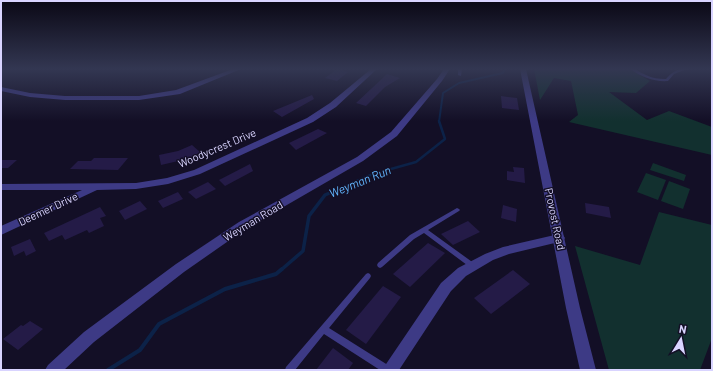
<svg xmlns="http://www.w3.org/2000/svg" width="713" height="371" viewBox="0 0 713 371" font-family="Barlow,sans-serif">
<rect width="100%" height="100%" fill="#130f26"/>
<g fill="#12302f">
<polygon points="534,69 629,69 650,81 636,93 609,92 647,120 669,111 712,127 712,155 569,122 578,115 571,81 554,78 540,100"/>
<polygon points="653,163 686,175 684,181 650,170"/>
<polygon points="646,173 666,180 658,200 637,192"/>
<polygon points="669,181 690,189 683,209 661,201"/>
<polygon points="659,212 712,225 712,338 700,370 609,370 575,246 640,265"/>
</g>
<g fill="none" stroke-linecap="round" stroke-linejoin="round">
<polyline stroke="#0c2248" stroke-width="2" points="439,122 443,93 459,83 503,73 505,69"/>
<polyline stroke="#0c2248" stroke-width="2.5" points="341,188 373,174 416,162 445,139 439,121"/>
<polyline stroke="#0c2248" stroke-width="3.5" points="281,270 303,251 309,216 325,195 343,187"/>
<polyline stroke="#0c2248" stroke-width="4" points="108,370 140,350 159,324 225,289 276,274 282,269"/>
</g>
<g fill="#241b47">
<polygon points="337,69 348,72 337,81 325,78"/>
<polygon points="387,74 400,78 385,87 366,106 356,103"/>
<polygon points="312,95 314,99 282,117 273,111"/>
<polygon points="501,96 517,98 519,110 502,108"/>
<polygon points="318,129 327,133 296,150 289,143"/>
<polygon points="192,145 201,153 187,159 161,165 159,155 178,151"/>
<polygon points="94,158 128,158 118,170 70,169 78,161 91,161"/>
<polygon points="1,160 17,160 8,168 1,168"/>
<polygon points="250,164 253,171 225,186 219,180"/>
<polygon points="513,167 524,168 525,183 507,180 507,171 514,172"/>
<polygon points="208,182 216,189 196,199 188,192"/>
<polygon points="178,192 183,199 163,208 158,201"/>
<polygon points="140,201 147,209 125,220 119,211"/>
<polygon points="585,203 609,207 611,218 586,213"/>
<polygon points="503,205 517,209 516,222 501,218"/>
<polygon points="100,207 106,216 100,218 104,226 89,233 87,230 65,240 62,235 49,241 44,233"/>
<polygon points="468,221 480,232 453,245 441,234"/>
<polygon points="30,239 36,251 26,256 24,251 14,256 11,247"/>
<polygon points="428,243 445,253 410,287 393,274"/>
<polygon points="513,270 530,284 491,314 474,298"/>
<polygon points="383,286 401,297 366,344 346,330"/>
<polygon points="30,321 43,329 18,350 3,339 21,325 23,326"/>
<polygon points="333,348 353,363 348,370 316,370"/>
</g>
<g fill="none" stroke-linecap="round" stroke-linejoin="round">
<g fill="#3d3a85" fill-rule="evenodd">
<polygon points="458,69 462,69 461,76 458,75"/>
<path d="M630,69C636,68 640,73 646,75C652,78 659,79 666,79C672,72 678,68 687,69L674,74L668,81C655,82 641,77 630,69Z"/>
<polygon points="457,208 459,209 460,210 459,211 428,230 475,264 476,266 475,268 473,269 471,268 424,233 414,239 382,267 380,268 378,267 377,265 378,263 410,235"/>
<polygon points="368,273 370,274 371,276 370,278 329,328 391,367 392,370 380,370 324,334 295,370 285,370 286,367 366,274"/>
</g>
<g fill="#3d3a85" fill-rule="evenodd">
<polygon points="233,69 241,69 180,94 139,100 65,100 30,97 1,91 1,87 30,93 65,96 139,96 176,90"/>
<polygon points="371,69 377,69 336,107 313,122 200,174 168,184 136,189 97,190 1,235 1,226 82,190 1,190 1,184 136,183 167,178 194,170 307,118 330,103"/>
<polygon points="559,234 563,235 565,238 563,241 509,254 493,260 466,276 451,291 399,370 382,370 441,283 458,268 485,254 503,247"/>
</g>
<g fill="#3d3a85" fill-rule="evenodd">
<polygon points="444,69 450,69 442,81 397,136 363,161 247,228 184,272 94,342 64,370 45,370 48,365 84,332 176,264 239,222 357,157 391,132 437,79"/>
<polygon points="520,69 526,69 580,308 596,370 580,370 566,308"/>
</g>
</g>
<linearGradient id="sky" x2="0" y2="1"><stop stop-color="#0a0815"/><stop offset="0.57" stop-color="#333752"/><stop offset="1" stop-color="#333752" stop-opacity="0"/></linearGradient>
<rect width="713" height="121" fill="url(#sky)"/>
<g text-anchor="middle" stroke-width="3" stroke-linejoin="round" paint-order="stroke">
<g font-size="11" fill="#d9d4ff" stroke="#130f26">
<text transform="translate(217 148) rotate(-23)" y="4">Woodycrest Drive</text>
<text transform="translate(48 209) rotate(-25)" y="4">Deemer Drive</text>
<text transform="translate(555 219) rotate(78)" y="4">Provost Road</text>
<text transform="translate(253 221) rotate(-31)" y="4">Weyman Road</text>
</g>
<g font-size="12" font-style="italic" fill="#62b6ff" stroke="#130f26">
<text transform="translate(360 182) rotate(-22)" y="4">Weyman Run</text>
</g>
</g>
<rect width="713" height="371" fill="none" stroke="#d9d4ff" stroke-width="4"/>
<g transform="translate(681 339) rotate(10)" stroke="#130f26" stroke-width="3" paint-order="stroke">
<path d="M0-3L7 15L0 10L-7 15Z" fill="#d9d4ff"/>
<text y="-6" font-size="11" font-weight="bold" text-anchor="middle" fill="#d9d4ff">N</text>
</g>
</svg>
